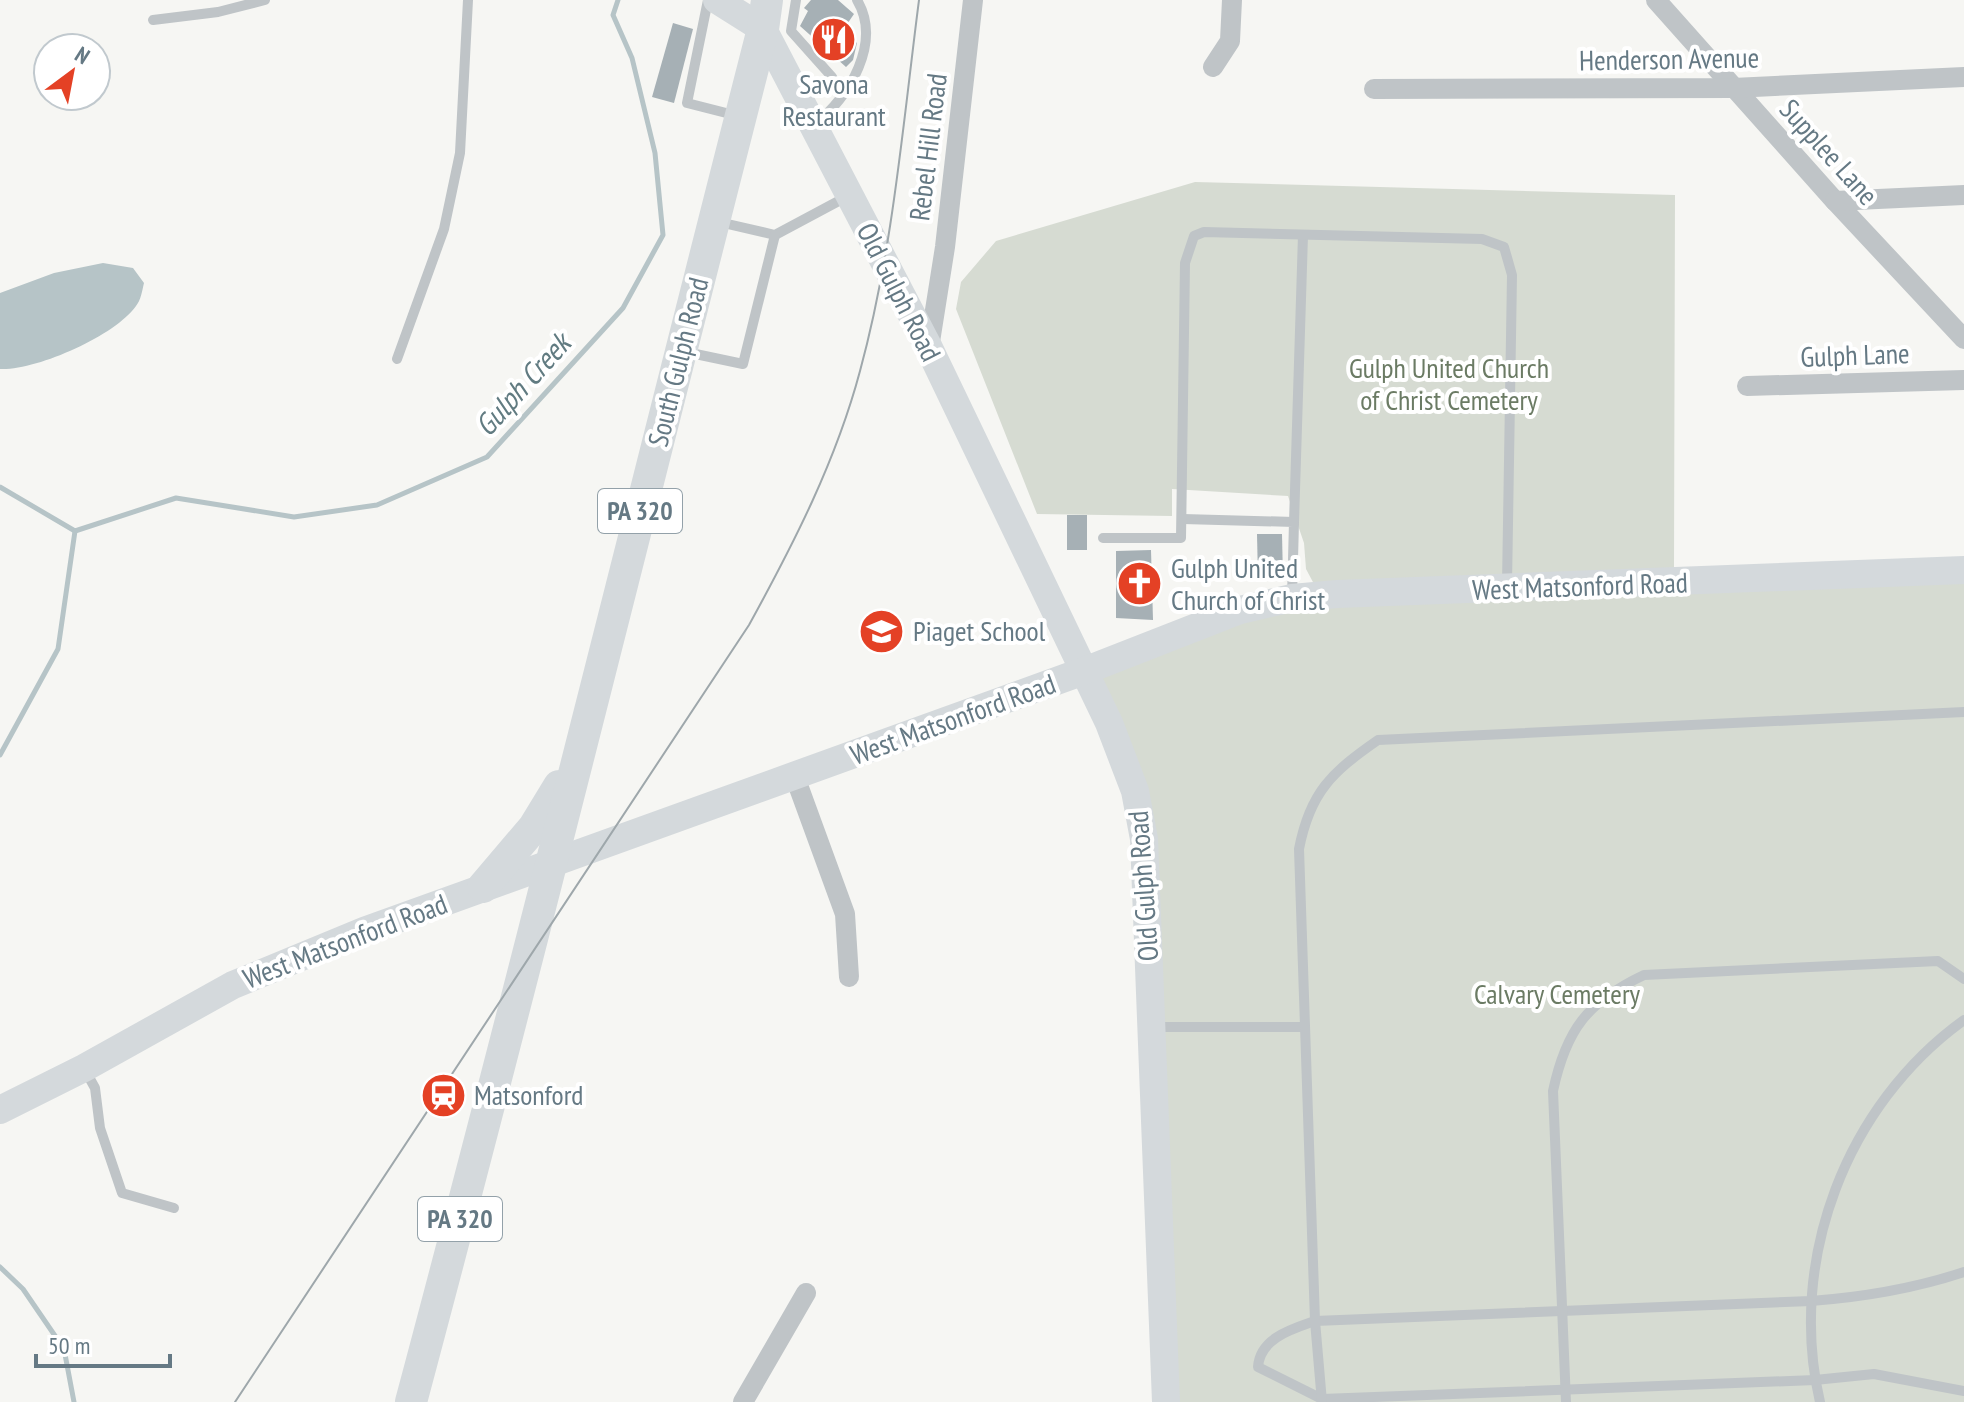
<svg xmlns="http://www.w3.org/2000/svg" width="1964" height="1402" viewBox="0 0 1964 1402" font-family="'PT Sans Narrow',sans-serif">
<rect width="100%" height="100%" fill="#f6f6f3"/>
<g fill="#d6dbd2">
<polygon points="1195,182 1675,195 1674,570 1314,584 1306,569 1304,543 1288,496 1172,489 1172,516 1037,514 956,309 961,282 996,241"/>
<polygon points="1964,570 1964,1402 1166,1402 1144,839 1084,671 1240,610"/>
</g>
<path fill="#b6c4c7" d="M103,263L133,268L144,283C142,291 141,300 136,306C115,336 35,371 0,369V293L54,273Z"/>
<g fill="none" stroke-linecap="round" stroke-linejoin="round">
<g stroke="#b6c4c7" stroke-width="5">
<polyline points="0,487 75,531 176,498 294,517 377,505 487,457 623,308 663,235 655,153 632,58 613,15 618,0"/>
<polyline points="0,755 58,649 75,531"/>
<polyline points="0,1267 23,1289 64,1349 74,1402"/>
</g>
</g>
<g fill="#a6b0b5">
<polygon points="811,0 838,0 854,14 843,30 857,43 853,60 846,67 800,26 808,11 804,8"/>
<polygon points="673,23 693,29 674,103 652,97"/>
<rect x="1067" y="515" width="20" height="35"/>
<polygon points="1257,534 1282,534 1283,578 1258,579"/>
<polygon points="1151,550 1153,620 1116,618 1116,551"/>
</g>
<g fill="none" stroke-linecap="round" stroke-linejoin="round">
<g stroke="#bfc4c7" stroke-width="10">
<polyline points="708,0 687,103 738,116"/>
<polyline points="796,0 791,31 832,77 840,96"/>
<polyline points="153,20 218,12 265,0"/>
<path d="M815,124C850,97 882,42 857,0"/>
<polyline points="719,222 775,235 848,196"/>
<polyline points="686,352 743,364 775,235"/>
<polyline points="397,359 444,229 460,153 468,0"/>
<polyline points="1183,519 1294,522 1292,597"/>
<polyline points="1294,522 1303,235"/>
<polyline points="1103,538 1181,538 1185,263 1194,236 1204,232 1482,239 1504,247 1512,275 1507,585"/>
<polyline points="1154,1027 1305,1027"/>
<polyline points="85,1070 95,1088 100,1128 122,1193 174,1208"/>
<path d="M1964,1272C1913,1289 1864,1297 1811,1301L1315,1321C1292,1329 1260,1338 1258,1367L1322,1399L1815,1380L1874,1374L1964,1391"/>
<path d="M1322,1402L1315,1321L1299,849C1310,792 1332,772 1378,740L1964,712"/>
<path d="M1566,1402L1553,1091C1566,1030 1587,1002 1644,975L1938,961L1964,979"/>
<path d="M1820,1402C1787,1260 1846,1105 1964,1020"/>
</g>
<g stroke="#bfc4c7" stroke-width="20">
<polyline points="1656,0 1835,201 1964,339"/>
<polyline points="1213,67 1230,41 1232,0"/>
<polyline points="1374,89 1733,88 1964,77"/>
<polyline points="1835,201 1964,195"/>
<polyline points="929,348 945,247 973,0"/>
<polyline points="1747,386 1964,380"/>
<polyline points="795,777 845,914 849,977"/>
<polyline points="743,1402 806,1293"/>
</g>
<g stroke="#d4d9dc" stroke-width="28">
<polyline points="717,0 763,29 929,348 1109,723 1135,791 1144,839 1166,1402"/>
<polyline points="0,1110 84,1068 233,985 364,931 1084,671 1240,610 1292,598 1337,594 1964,570"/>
</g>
<g stroke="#d4d9dc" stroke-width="32">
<polyline points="483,887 534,827 559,786"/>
<path d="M411,1402C533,945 646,486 763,29L767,0"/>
</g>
<path stroke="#9ea7ab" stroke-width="2" d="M235,1402L749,625C794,543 836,461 860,371C893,250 903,123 919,0"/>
</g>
<defs>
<symbol id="restaurant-disc" viewBox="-11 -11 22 22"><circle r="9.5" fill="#e44125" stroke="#fff"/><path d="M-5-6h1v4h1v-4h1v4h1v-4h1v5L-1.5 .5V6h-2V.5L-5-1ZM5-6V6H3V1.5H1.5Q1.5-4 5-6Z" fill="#fff"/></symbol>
<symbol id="church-disc" viewBox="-11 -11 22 22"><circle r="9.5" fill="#e44125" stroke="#fff"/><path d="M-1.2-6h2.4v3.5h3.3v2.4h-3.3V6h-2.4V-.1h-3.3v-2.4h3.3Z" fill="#fff"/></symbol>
<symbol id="school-disc" viewBox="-11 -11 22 22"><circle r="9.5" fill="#e44125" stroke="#fff"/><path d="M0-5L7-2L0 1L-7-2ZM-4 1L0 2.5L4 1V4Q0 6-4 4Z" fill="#fff"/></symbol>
<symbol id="station-disc" viewBox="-11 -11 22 22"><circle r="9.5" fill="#e44125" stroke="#fff"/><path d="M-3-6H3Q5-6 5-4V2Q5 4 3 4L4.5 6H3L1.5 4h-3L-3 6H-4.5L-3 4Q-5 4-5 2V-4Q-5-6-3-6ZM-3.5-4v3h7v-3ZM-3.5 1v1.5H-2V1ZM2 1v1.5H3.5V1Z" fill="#fff"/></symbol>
</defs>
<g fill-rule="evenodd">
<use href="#restaurant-disc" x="808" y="14" width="51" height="51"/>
<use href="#church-disc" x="1114" y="558" width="51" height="51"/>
<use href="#school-disc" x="856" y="606" width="51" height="51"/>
<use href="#station-disc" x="418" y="1070" width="51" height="51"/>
</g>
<g text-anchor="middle" stroke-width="8" stroke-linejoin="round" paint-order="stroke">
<g fill="#fff" stroke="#93a1a9" stroke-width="2">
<rect x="598" y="489" width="84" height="44" rx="6"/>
<rect x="418" y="1197" width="84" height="44" rx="6"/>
</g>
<g font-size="26" font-weight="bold" fill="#657984">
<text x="640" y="520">PA 320</text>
<text x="460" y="1228">PA 320</text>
</g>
<g font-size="28" fill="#657984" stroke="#fff">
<text transform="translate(1669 59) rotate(-1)" y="10">Henderson Avenue</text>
<text transform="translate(928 147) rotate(-83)" y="10">Rebel Hill Road</text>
<text transform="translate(1829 152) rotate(48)" y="10">Supplee Lane</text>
<text transform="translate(899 292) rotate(63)" y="10">Old Gulph Road</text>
<text transform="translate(1855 355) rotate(-2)" y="10">Gulph Lane</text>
<text transform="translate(678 362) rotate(-76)" y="10">South Gulph Road</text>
<text transform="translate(1580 586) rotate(-2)" y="10">West Matsonford Road</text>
<text transform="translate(953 719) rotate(-20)" y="10">West Matsonford Road</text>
<text transform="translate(1143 886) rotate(-94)" y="10">Old Gulph Road</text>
<text transform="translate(345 941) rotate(-21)" y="10">West Matsonford Road</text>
</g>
<g font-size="28" fill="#657984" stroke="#fff" text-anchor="start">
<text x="834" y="94" text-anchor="middle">Savona<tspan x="834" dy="32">Restaurant</tspan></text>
<text x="1171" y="578">Gulph United<tspan x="1171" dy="32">Church of Christ</tspan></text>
<text x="913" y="641">Piaget School</text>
<text x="474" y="1105">Matsonford</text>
</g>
<g font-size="28" fill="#6b7b64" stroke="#fff">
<text x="1449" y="378">Gulph United Church<tspan x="1449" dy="32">of Christ Cemetery</tspan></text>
<text x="1557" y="1004">Calvary Cemetery</text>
</g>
<g font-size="30" font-style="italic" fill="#617b81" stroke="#fff">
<text transform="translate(523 385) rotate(-48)" y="10">Gulph Creek</text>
</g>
</g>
<g transform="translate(72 72) rotate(32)"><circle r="38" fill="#ffffff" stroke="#c1c9ce" stroke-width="2"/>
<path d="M0-6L14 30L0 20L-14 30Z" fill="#e44125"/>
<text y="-12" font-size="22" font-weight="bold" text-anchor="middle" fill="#657984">N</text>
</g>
<path d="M36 1354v12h134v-12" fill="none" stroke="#657984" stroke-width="4"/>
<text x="48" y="1354" font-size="24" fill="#657984" stroke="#ffffff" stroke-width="6" paint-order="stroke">50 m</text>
</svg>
